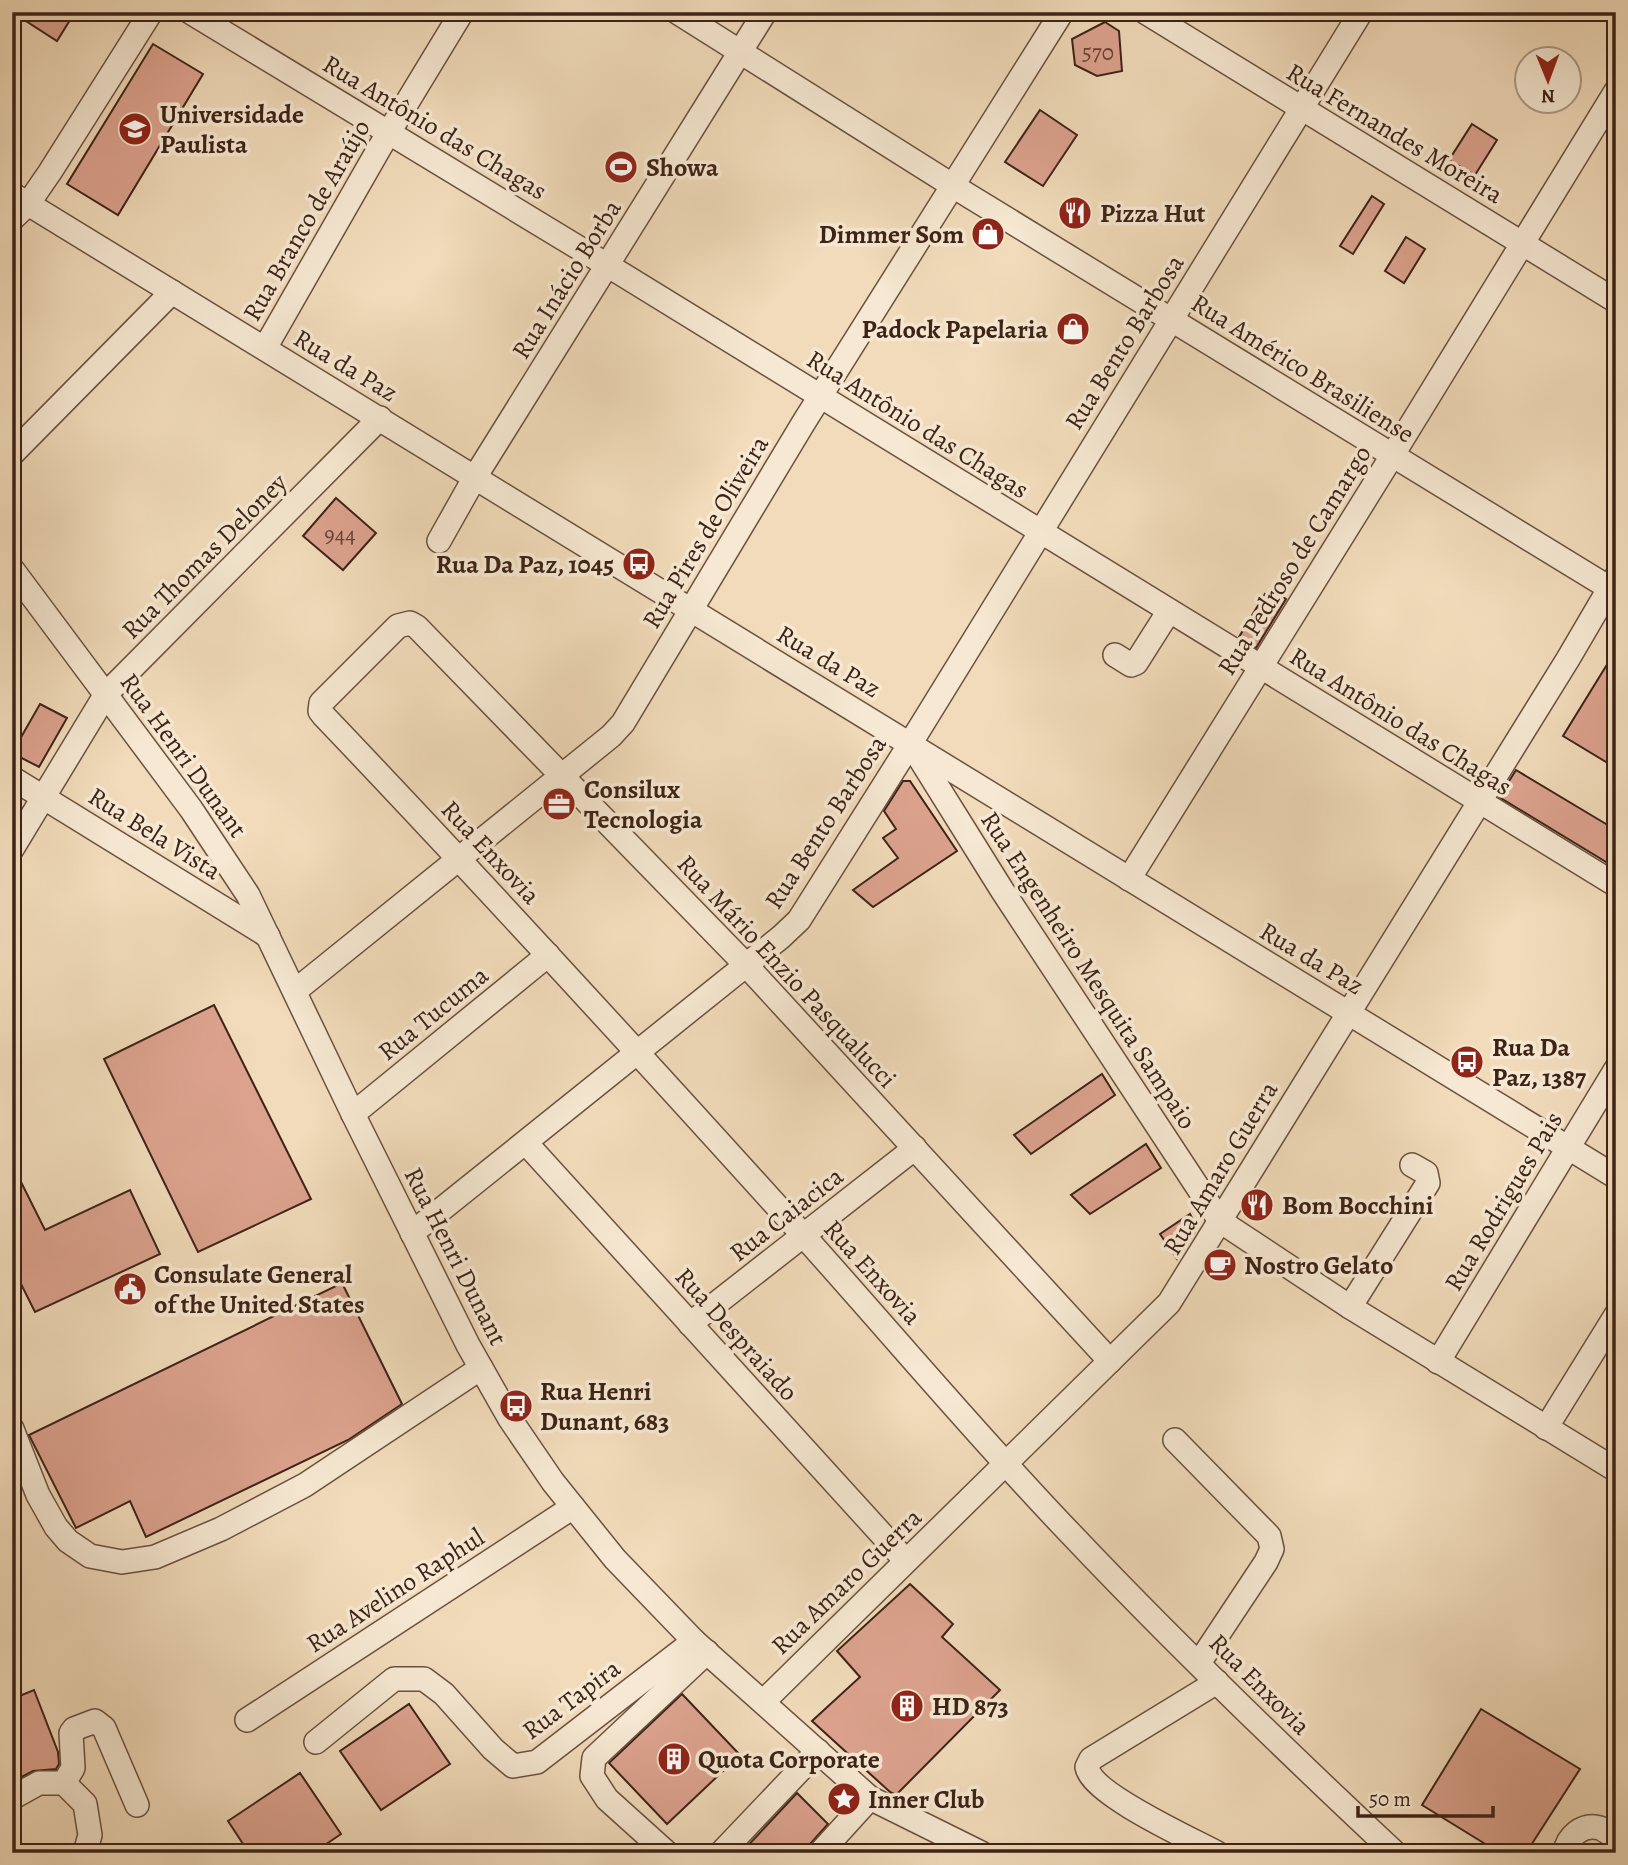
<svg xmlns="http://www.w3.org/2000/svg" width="1628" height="1865" viewBox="0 0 1628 1865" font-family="Alegreya,serif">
<rect width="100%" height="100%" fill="#f1dbba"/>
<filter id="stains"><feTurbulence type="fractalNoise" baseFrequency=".00286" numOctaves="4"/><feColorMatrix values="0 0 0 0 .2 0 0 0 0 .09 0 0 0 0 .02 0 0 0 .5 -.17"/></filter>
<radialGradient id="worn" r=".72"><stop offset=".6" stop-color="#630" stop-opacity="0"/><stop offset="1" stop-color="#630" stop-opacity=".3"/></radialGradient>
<g fill="#dca28e" stroke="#3d2317" stroke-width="2">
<polygon points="12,12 75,12 57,41"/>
<polygon points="1105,22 1119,31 1122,71 1097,76 1075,65 1072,39"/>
<polygon points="153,44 203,74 118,215 67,184"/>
<polygon points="1040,110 1077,135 1043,186 1005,162"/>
<polygon points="1472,124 1497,140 1475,175 1449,160"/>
<polygon points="1372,196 1384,204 1353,254 1340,246"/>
<polygon points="1406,237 1425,249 1404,283 1385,271"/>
<polygon points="336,498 376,533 343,570 303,536"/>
<polygon points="1275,592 1286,599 1256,648 1239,637 1265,594 1271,598"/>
<polygon points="1616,650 1616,768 1563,736"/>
<polygon points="40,704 67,718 39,767 12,753"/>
<polygon points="1516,770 1616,830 1616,868 1499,797"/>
<polygon points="903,781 910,781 957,851 873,907 853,890 898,858 883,838 896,829 884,811"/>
<polygon points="214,1005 311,1199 198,1252 104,1059"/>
<polygon points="1102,1074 1115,1095 1031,1154 1014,1135"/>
<polygon points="1146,1144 1161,1168 1090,1214 1071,1195"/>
<polygon points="12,1164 45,1230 130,1190 160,1254 35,1312 12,1266"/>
<polygon points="1190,1214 1197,1228 1177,1259 1160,1234"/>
<polygon points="342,1283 402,1404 348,1440 146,1537 130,1501 76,1528 29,1435"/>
<polygon points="910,1584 953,1624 942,1637 1000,1690 896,1795 890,1792 812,1721 860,1677 837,1651"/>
<polygon points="34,1690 58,1752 59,1764 56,1769 33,1771 12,1782 12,1699"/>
<polygon points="682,1694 740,1755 667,1824 609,1763"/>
<polygon points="409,1704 450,1764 381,1810 340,1751"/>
<polygon points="1481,1709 1580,1769 1526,1853 1500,1853 1422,1805"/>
<polygon points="300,1773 341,1834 313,1853 249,1853 228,1821"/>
<polygon points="797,1793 828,1824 810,1844 806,1851 741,1853"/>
</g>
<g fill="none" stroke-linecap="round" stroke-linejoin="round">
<defs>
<g id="minor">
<polyline points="190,12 607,265 1616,885"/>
<polyline points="677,12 966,194 1616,592"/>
<polyline points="1145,12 1616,301"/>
<polyline points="12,194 1616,1177"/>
<polyline points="12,219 28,204 50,172 151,12"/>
<polyline points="265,348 380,147 462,12"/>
<polyline points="12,454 172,292"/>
<polyline points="439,541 475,477 765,12"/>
<polyline points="12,569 191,809 248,895 353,1114 468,1345 510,1419 553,1482 615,1559 694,1641 870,1798 981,1853"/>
<polyline points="1115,655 1131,665 1136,663 1169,611"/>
<polyline points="914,749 1002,890 1220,1221 1350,1307 1616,1470"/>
<polyline points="12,778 268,936"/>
<polyline points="12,849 106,694 380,418"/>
<polyline points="1129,879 1392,456 1616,91"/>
<polyline points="295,991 611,736 623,723 804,422 1062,12"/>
<polyline points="353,1114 548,955"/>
<polyline points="526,1143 906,1561"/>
<polyline points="412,1233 781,937 799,920 910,744 1361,12"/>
<polyline points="1350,1307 1428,1183 1426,1173 1412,1165"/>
<polyline points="690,1324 915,1148"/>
<path d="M1110,1361L746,965L417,627L410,623L398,626L321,703L320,711L323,715C486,886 645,1060 803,1235C892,1334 978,1437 1070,1533C1174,1643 1284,1749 1395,1853"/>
<polyline points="1438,1362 1616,1069"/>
<polyline points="1546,1428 1616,1315"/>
<polyline points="12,1429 38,1495 56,1527 68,1541 90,1556 122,1562 155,1557 221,1529 305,1485 481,1368"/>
<polyline points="1175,1440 1269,1536 1272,1549 1266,1562 1199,1663"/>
<path d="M1217,1682L1091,1759L1087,1767C1091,1794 1191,1839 1217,1853"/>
<polyline points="763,1702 1169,1303 1568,659 1616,577"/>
<polyline points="247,1720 573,1507"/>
<polyline points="316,1742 394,1679 424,1679 444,1694 493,1749 513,1766 537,1762 694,1641"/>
<polyline points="64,1783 73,1768 71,1733 74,1729 95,1721 104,1728 137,1805"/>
<polyline points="12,1798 39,1783 64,1783 85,1804 90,1835 85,1853"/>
<polyline points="667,1853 607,1799 592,1776 594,1758 707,1652"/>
<polyline points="721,1853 818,1751"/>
<polyline points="820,1853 870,1798"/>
<path d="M1565,1853C1567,1837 1582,1823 1600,1828C1605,1830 1611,1835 1616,1838"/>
</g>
</defs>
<use href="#minor" stroke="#6a5140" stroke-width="26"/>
<use href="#minor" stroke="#f6e8d2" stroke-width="23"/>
</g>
<defs>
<symbol id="university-disc" viewBox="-11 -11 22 22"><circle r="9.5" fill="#8f2418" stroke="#f6e8d2"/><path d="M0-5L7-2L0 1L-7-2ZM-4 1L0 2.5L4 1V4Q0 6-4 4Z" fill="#fff"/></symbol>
<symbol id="stadium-disc" viewBox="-11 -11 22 22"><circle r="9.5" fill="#8f2418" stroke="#f6e8d2"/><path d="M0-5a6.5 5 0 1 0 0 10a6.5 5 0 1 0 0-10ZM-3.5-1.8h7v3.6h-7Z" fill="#fff"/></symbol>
<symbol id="restaurant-disc" viewBox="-11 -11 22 22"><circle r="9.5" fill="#8f2418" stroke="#f6e8d2"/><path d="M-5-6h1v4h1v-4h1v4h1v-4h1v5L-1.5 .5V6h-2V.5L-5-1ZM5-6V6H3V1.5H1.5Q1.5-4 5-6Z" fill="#fff"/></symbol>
<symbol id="shop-disc" viewBox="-11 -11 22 22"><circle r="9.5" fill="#8f2418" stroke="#f6e8d2"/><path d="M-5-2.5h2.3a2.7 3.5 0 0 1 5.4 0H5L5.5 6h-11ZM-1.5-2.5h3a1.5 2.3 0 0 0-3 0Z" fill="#fff"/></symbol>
<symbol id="bus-disc" viewBox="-11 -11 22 22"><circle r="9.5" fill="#8f2418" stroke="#f6e8d2"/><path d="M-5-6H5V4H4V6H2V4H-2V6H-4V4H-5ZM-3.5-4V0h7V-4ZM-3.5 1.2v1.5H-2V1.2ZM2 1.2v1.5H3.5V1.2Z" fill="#fff"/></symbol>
<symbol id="office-disc" viewBox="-11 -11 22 22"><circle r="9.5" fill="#8f2418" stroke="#f6e8d2"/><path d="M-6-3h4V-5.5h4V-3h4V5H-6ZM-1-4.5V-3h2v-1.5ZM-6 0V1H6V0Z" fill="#fff"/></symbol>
<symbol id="cafe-disc" viewBox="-11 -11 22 22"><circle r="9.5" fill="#8f2418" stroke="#f6e8d2"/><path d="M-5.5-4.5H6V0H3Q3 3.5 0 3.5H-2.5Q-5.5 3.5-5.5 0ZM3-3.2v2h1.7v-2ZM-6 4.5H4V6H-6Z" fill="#fff"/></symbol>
<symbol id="civic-disc" viewBox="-11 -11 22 22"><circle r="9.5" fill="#8f2418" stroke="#f6e8d2"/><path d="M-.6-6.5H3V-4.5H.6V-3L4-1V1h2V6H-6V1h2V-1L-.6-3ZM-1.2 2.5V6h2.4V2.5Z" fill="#fff"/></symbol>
<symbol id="building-disc" viewBox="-11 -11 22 22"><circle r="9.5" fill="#8f2418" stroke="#f6e8d2"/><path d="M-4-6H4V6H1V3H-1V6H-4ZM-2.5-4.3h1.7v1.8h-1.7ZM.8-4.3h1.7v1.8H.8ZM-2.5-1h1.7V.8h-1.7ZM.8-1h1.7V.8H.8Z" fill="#fff"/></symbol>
<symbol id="sight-disc" viewBox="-11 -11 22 22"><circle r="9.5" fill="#8f2418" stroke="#f6e8d2"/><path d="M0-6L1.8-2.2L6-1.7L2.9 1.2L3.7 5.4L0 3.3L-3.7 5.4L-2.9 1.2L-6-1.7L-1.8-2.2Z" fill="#fff"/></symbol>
</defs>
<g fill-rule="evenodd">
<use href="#university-disc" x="116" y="110" width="38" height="38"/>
<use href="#stadium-disc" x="602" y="148" width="38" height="38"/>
<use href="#restaurant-disc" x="1056" y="194" width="38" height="38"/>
<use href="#shop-disc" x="969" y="215" width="38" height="38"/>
<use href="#shop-disc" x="1054" y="310" width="38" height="38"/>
<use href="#bus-disc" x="620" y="545" width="38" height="38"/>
<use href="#office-disc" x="540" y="785" width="38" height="38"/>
<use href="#bus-disc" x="1448" y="1043" width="38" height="38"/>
<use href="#restaurant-disc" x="1238" y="1186" width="38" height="38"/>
<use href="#cafe-disc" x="1201" y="1246" width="38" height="38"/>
<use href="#civic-disc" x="111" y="1270" width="38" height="38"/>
<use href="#bus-disc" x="497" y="1387" width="38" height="38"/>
<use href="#building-disc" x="888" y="1687" width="38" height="38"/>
<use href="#building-disc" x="655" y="1740" width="38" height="38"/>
<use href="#sight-disc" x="825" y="1780" width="38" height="38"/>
</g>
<g text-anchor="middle" stroke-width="7" stroke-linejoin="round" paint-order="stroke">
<g font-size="23" fill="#654335">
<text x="1098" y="60">570</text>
<text x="340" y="542">944</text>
</g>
<g font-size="26" font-weight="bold" fill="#3d2317" stroke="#f6e8d2" text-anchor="start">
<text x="160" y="123">Universidade<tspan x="160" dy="30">Paulista</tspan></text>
<text x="646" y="176">Showa</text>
<text x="1100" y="222">Pizza Hut</text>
<text x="964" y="243" text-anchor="end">Dimmer Som</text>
<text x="1048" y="338" text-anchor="end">Padock Papelaria</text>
<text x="614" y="573" text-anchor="end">Rua Da Paz, 1045</text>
<text x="584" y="798">Consilux<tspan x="584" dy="30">Tecnologia</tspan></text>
<text x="1492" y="1056">Rua Da<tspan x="1492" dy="30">Paz, 1387</tspan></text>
<text x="1282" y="1214">Bom Bocchini</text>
<text x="1244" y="1274">Nostro Gelato</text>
<text x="154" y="1283">Consulate General<tspan x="154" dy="30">of the United States</tspan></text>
<text x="540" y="1400">Rua Henri<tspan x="540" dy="30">Dunant, 683</tspan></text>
<text x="932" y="1715">HD 873</text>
<text x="698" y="1768">Quota Corporate</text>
<text x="868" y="1808">Inner Club</text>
</g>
<g font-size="26" fill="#3d2317" stroke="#f6e8d2">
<text transform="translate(435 127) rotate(31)" y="9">Rua Antônio das Chagas</text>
<text transform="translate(1395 133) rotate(31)" y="9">Rua Fernandes Moreira</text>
<text transform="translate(306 220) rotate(-60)" y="9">Rua Branco de Araújo</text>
<text transform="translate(566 279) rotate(-58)" y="9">Rua Inácio Borba</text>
<text transform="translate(1124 342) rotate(-58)" y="9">Rua Bento Barbosa</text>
<text transform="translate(346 365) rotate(31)" y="9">Rua da Paz</text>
<text transform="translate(1303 368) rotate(32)" y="9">Rua Américo Brasiliense</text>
<text transform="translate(918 424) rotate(32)" y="9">Rua Antônio das Chagas</text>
<text transform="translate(705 532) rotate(-59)" y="9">Rua Pires de Oliveira</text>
<text transform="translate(204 556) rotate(-45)" y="9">Rua Thomas Deloney</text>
<text transform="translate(1294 560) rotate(-58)" y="9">Rua Pedroso de Camargo</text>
<text transform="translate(829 661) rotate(31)" y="9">Rua da Paz</text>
<text transform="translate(1401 721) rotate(32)" y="9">Rua Antônio das Chagas</text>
<text transform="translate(184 755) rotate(54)" y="9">Rua Henri Dunant</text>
<text transform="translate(825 822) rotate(-57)" y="9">Rua Bento Barbosa</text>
<text transform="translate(155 833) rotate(32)" y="9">Rua Bela Vista</text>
<text transform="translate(491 852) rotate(47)" y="9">Rua Enxovia</text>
<text transform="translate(1312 958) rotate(31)" y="9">Rua da Paz</text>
<text transform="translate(1089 970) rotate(57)" y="9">Rua Engenheiro Mesquita Sampaio</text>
<text transform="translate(787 971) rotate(47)" y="9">Rua Mário Enzio Pasqualucci</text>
<text transform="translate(433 1013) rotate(-39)" y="9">Rua Tucuma</text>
<text transform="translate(1220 1168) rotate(-59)" y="9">Rua Amaro Guerra</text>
<text transform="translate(1503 1201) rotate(-59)" y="9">Rua Rodrigues Pais</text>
<text transform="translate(786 1214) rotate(-38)" y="9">Rua Caiacica</text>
<text transform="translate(456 1256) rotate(63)" y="9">Rua Henri Dunant</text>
<text transform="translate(873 1272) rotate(48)" y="9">Rua Enxovia</text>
<text transform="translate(737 1334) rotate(48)" y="9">Rua Despraiado</text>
<text transform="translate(846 1581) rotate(-44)" y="9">Rua Amaro Guerra</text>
<text transform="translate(395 1590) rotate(-33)" y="9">Rua Avelino Raphul</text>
<text transform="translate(1260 1684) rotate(45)" y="9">Rua Enxovia</text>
<text transform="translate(571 1699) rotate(-37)" y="9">Rua Tapira</text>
</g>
</g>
<rect width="1628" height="1865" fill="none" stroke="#f1dbba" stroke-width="42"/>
<rect x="14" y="14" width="1600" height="1837" fill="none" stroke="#3d2317" stroke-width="3.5"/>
<rect x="21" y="21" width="1586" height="1823" fill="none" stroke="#3d2317" stroke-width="2"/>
<g transform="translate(1548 80) rotate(179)"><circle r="33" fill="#f6e8d2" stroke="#ac9987" stroke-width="2"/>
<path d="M0-5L12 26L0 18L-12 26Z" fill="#8f2418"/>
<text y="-10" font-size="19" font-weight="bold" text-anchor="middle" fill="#3d2317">N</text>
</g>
<path d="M1358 1806v10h135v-10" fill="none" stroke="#3d2317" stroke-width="3.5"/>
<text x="1369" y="1806" font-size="21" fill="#3d2317" stroke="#f6e8d2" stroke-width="5" paint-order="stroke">50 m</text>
<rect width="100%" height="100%" filter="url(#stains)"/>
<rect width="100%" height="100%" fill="url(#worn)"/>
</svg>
